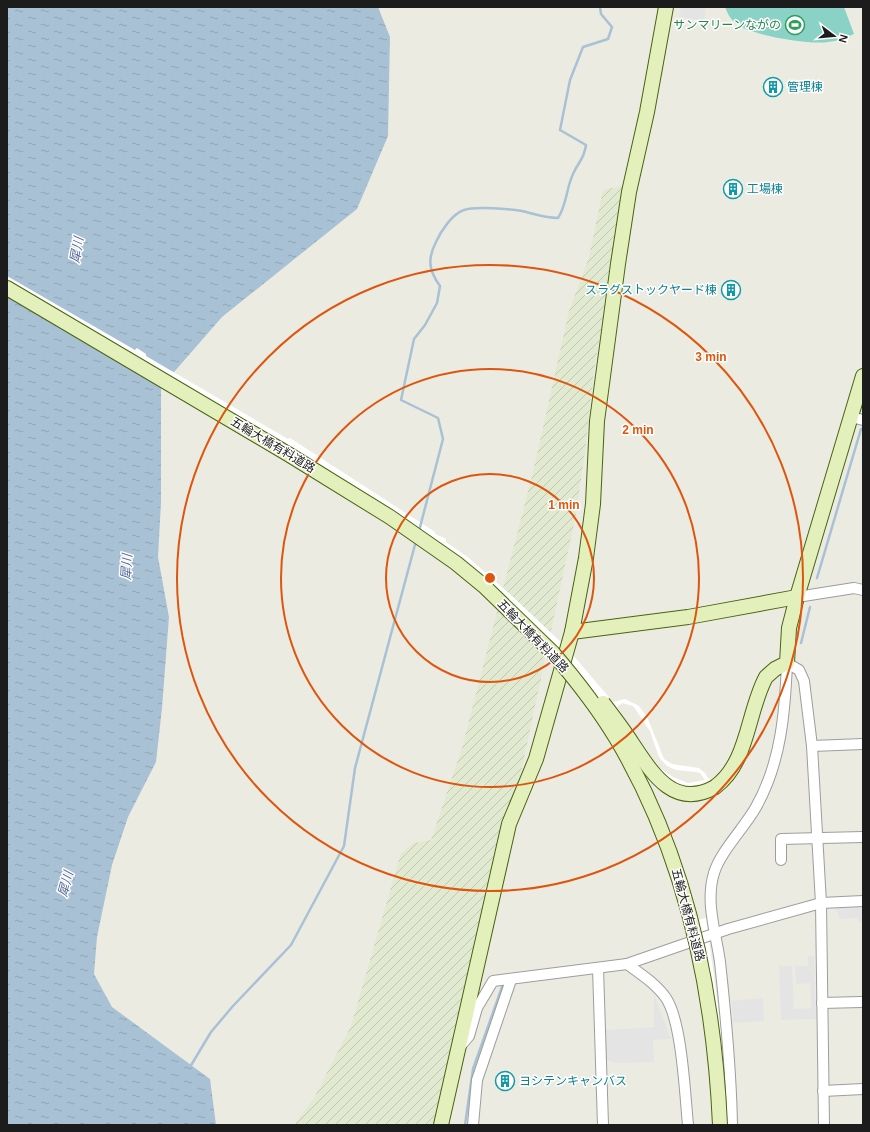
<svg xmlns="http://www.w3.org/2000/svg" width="870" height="1132" viewBox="0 0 870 1132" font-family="Helvetica,'Noto Sans JP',sans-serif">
<defs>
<pattern id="farmland-furrows" width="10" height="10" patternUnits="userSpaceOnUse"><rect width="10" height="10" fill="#e1e9d0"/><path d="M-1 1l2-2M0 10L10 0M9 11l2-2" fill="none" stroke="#c0c7b2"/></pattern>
<pattern id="water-ripples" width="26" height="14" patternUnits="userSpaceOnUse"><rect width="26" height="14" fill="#a8c1d4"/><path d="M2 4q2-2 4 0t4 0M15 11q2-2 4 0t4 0" fill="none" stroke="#90a5b5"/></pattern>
</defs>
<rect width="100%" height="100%" fill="#ecebe2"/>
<polygon fill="url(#farmland-furrows)" points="626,185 594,371 586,444 576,514 520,777 478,941 436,1125 294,1125 314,1098 351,1026 401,853 414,843 431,840 462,748 479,682 534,468 569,311 589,257 603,190"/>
<path fill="#8ad2c5" d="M725,7H844L854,34C846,38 836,41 828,42C809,45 749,35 735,23C730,18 727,13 725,7Z"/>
<g fill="#e4e4e4">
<polygon points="681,7 706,7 704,21 679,17"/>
<polygon points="863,903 863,922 860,922 857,918 840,919 834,904"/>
<polygon points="808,956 814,956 816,1019 781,1020 779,966 792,966 794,1009 811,1008 810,983 796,984 795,966 808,966"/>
<polygon points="654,994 671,1039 653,1040 654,1062 617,1063 605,1060 605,1030 654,1027"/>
<polygon points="763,998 764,1021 733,1023 732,1001"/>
</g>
<polygon fill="url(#water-ripples)" points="7,7 378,7 390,37 388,136 357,209 222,317 161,387 161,502 158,557 169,617 162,708 156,762 128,817 112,865 97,937 94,974 112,1007 210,1079 216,1125 7,1125"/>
<path fill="#fff" fill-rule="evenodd" d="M7,276L135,350L137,348L146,354V356L288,439L290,438L435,532V534L446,539V542L469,558L512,596L566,647L613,702L625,699L639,706L648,719L664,759L672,764L699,768L705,773L708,778L706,779L709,778L718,792L669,794L660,789L643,771H641L682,865L698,920L706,918L727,1073L730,1125H714L709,1052L694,953L661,842L627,771L608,739L563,675L518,624L467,578L394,525L7,295ZM622,703L633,706L636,710L650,731L659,757L667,766L676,770L696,772L700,773L705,780L688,783L673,777L658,767L617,707Z"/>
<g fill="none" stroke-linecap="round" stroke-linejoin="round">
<g stroke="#a8c1d4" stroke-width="2.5">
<path d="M419,531L443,439L438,418L401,400L414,339L425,325L437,303L440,286C429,271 427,259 436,242C441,231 452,214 464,210C475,206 510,209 522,211C534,214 545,218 558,218C567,204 566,189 573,174C578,162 584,160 586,145L560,130L570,80L583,47L608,39L612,27L601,14L600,7"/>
<polyline points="817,578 861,429"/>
<polyline points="801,643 810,607"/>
<polyline points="190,1067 211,1032 233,1006 291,945 344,846 355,768 416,541"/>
<polyline points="465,1125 473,1069 502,987"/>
</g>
<defs>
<g id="street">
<polyline points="851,417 863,420"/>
<polyline points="797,597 854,588 863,590"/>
<polyline points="812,746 863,744"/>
<polyline points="781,860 781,839 863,837"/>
<path d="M627,964C641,974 656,984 666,998C682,1022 685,1095 688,1125"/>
<polyline points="598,968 603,1125"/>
<polyline points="822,1003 861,1002"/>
<polyline points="459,1048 469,1036 477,1008 493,981 627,964 728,929 821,903 863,901"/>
<polyline points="823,1091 863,1089"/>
<polyline points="473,1125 477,1080 511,980"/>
<path d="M732,1125C731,1070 726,1017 720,962C716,933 705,902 714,873C720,852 745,827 756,807C781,763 785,712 787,663L799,670L804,681L812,746L821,903L824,1125"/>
</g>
<g id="secondary">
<polyline points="7,288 288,454 390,517 456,563 484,586 553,653"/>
<polyline points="572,632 688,617 797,597"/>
<path d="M715,787C749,762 747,712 766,677L775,669L787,663L789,628L797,597L863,376"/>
<polyline points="441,1125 509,824 536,759 572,632 586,558 593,504 597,421 618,264 629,192 647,112 666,7"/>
</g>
</defs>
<use href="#street" stroke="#9d9d9d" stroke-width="12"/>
<use href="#secondary" stroke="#496312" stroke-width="16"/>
<use href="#street" stroke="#fff" stroke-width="10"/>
<use href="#secondary" stroke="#e3f0bc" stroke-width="14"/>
<defs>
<g id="secondary-bridge">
<path d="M553,653C576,680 598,708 616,738C686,855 714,990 720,1125"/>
<path d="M603,703C613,716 623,729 632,743C652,773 674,810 715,787"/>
</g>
</defs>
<use href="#secondary-bridge" stroke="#496312" stroke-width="16" stroke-linecap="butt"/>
<use href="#secondary-bridge" stroke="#e3f0bc" stroke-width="14"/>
</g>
<g fill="none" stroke="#de560d" stroke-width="2">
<circle cx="490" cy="578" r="104"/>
<circle cx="490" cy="578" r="209"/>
<circle cx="490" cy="578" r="313"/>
</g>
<defs>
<symbol id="stadium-ring" viewBox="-11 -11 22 22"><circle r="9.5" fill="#fff" stroke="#2e9e5b" stroke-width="1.5"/><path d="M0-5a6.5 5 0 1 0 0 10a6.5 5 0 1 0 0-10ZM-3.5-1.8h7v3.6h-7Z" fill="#2e9e5b"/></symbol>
<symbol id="building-ring" viewBox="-11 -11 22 22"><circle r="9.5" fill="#fff" stroke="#0f9aa8" stroke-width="1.5"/><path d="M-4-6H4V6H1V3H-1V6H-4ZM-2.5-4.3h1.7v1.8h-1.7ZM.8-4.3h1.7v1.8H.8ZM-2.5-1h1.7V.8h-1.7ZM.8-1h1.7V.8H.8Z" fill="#0f9aa8"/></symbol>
</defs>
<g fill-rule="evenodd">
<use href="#stadium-ring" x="784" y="14" width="22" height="22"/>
<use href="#building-ring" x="762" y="76" width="22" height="22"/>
<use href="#building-ring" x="722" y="178" width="22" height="22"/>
<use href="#building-ring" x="720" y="279" width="22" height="22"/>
<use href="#building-ring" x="494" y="1070" width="22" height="22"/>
</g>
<g text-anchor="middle" stroke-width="3" stroke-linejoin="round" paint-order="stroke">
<g font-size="12" fill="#27864d" stroke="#fff" text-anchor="end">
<text x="781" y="29">サンマリーンながの</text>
</g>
<g font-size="12" fill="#0d838f" stroke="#fff" text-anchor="start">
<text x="787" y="91">管理棟</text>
<text x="747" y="193">工場棟</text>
<text x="717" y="294" text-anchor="end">スラグストックヤード棟</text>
<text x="519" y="1085">ヨシテンキャンバス</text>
</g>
<g font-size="12" fill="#1c1c1c" stroke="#fff">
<text transform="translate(273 445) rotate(31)" y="4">五輪大橋有料道路</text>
<text transform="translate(533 636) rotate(46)" y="4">五輪大橋有料道路</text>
<text transform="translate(688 915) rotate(75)" y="4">五輪大橋有料道路</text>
</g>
<g font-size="13" font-style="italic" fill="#556a9e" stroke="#fff">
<text transform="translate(76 250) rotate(-80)" y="5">犀川</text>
<text transform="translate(126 567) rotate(-87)" y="5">犀川</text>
<text transform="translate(65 884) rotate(-75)" y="5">犀川</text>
</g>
</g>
<circle cx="490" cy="578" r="6" fill="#de560d" stroke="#fff" stroke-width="2"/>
<g font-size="12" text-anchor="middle" font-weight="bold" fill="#de560d" stroke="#fff" stroke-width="3" stroke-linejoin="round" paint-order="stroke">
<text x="711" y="361">3 min</text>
<text x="638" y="434">2 min</text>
<text x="564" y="509">1 min</text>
</g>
<rect width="870" height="1132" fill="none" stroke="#1c1c1c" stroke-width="16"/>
<g transform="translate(834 36) rotate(106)" stroke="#ffffff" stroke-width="3" paint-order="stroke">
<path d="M0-3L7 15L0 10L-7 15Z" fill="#1c1c1c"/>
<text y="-6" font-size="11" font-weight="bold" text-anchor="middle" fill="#1c1c1c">N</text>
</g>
</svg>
